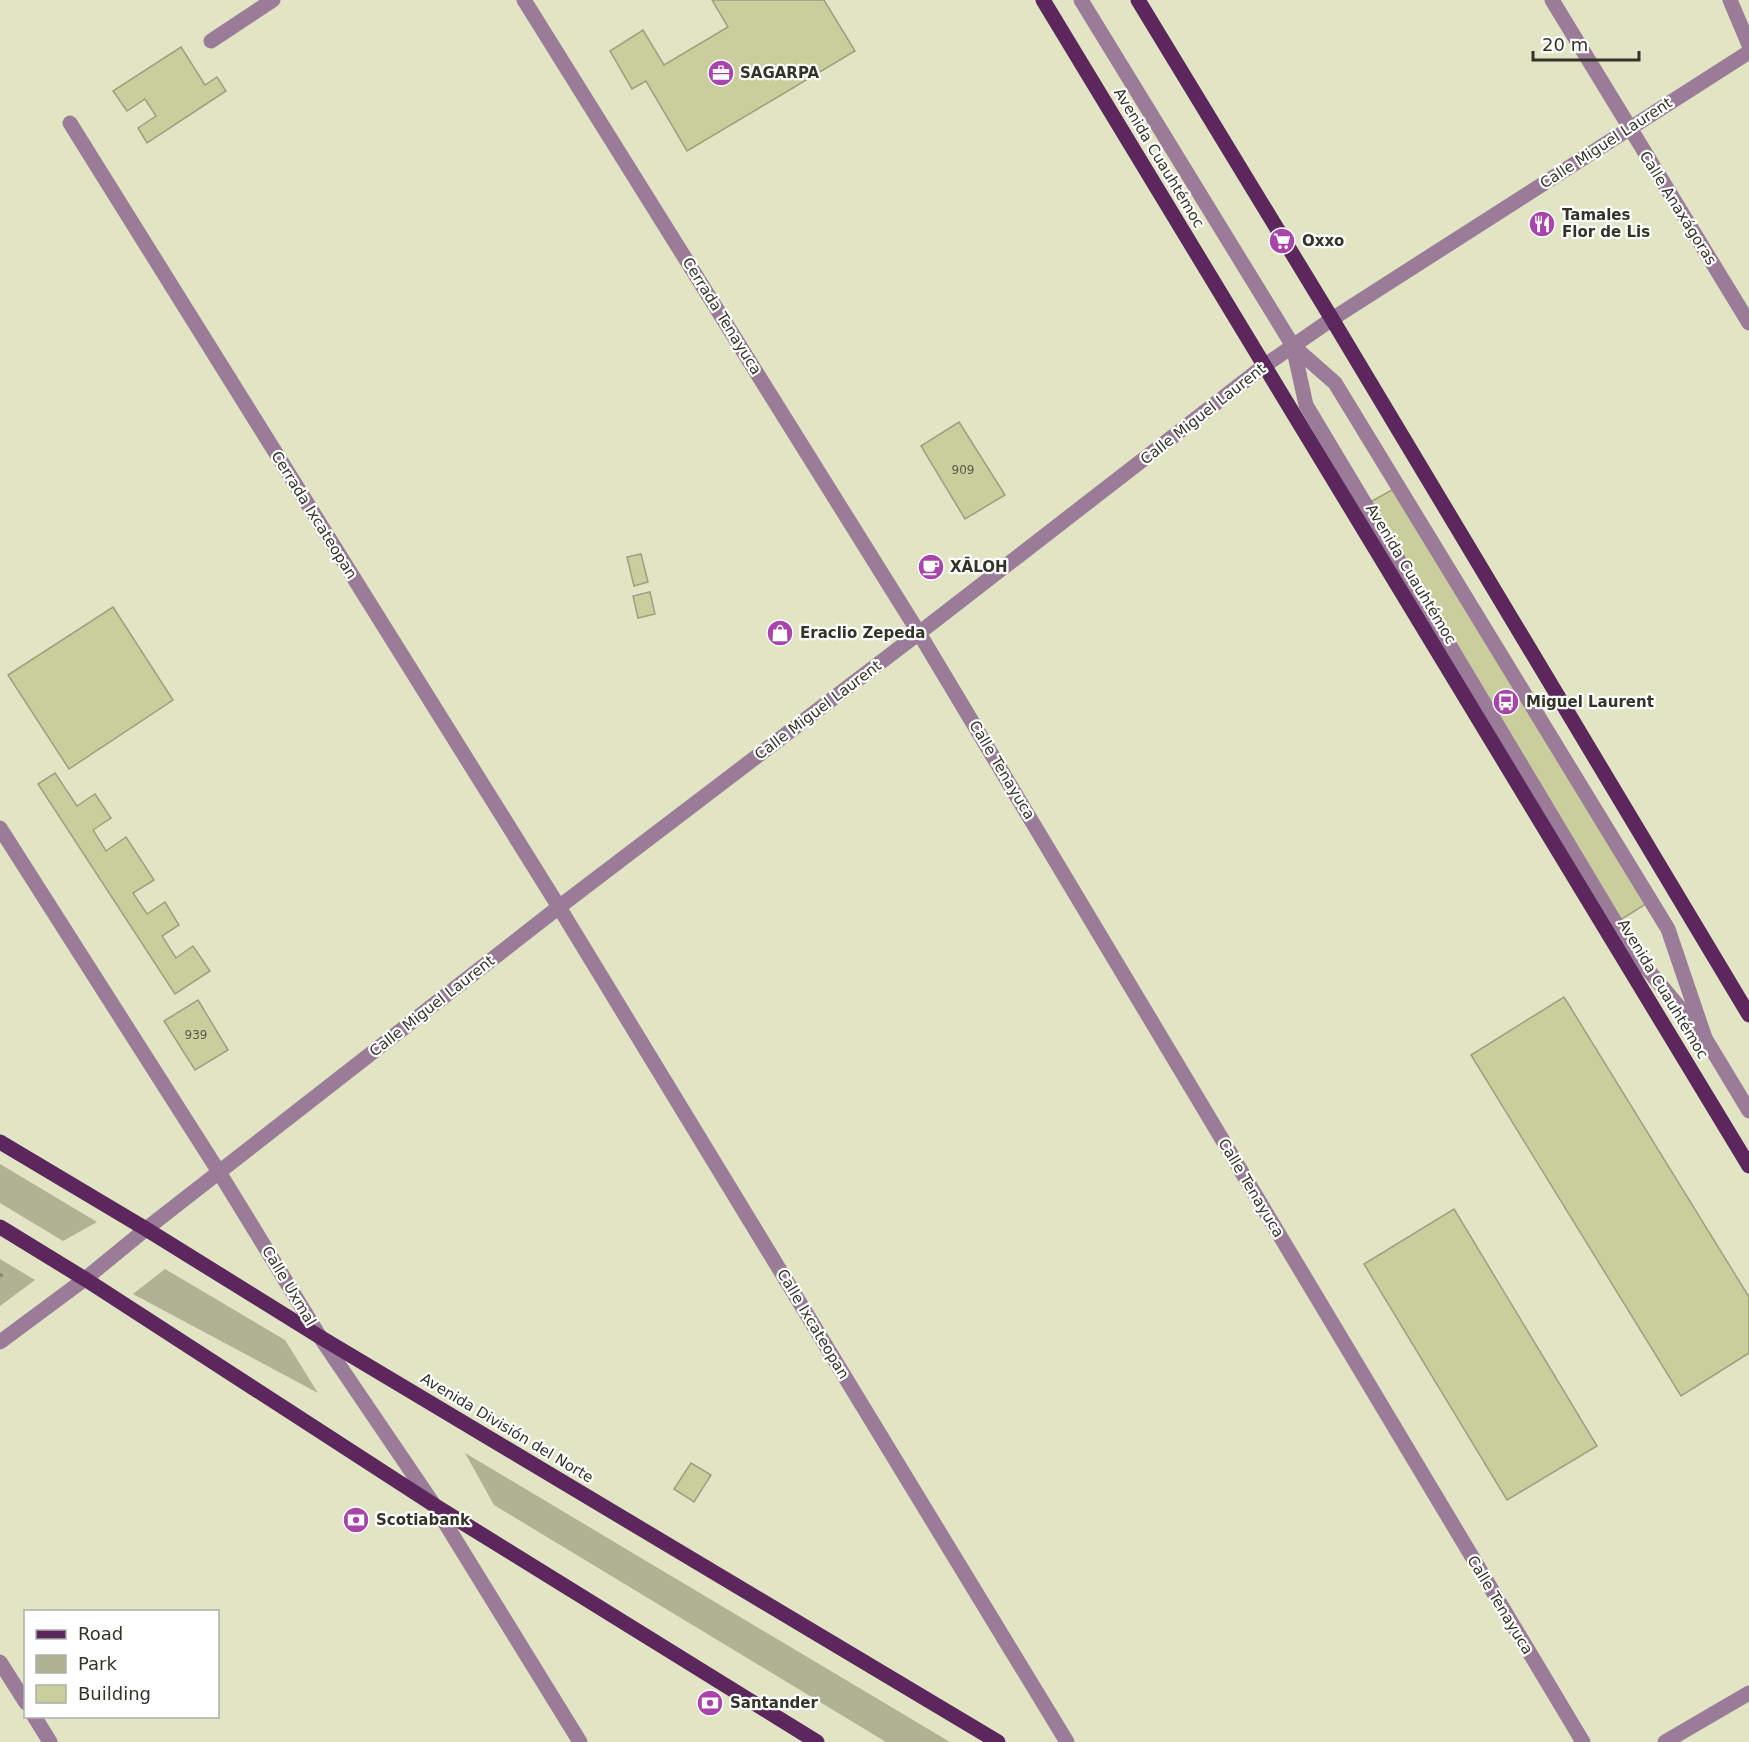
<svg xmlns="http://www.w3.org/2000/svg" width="1749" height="1742" viewBox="0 0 1749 1742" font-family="'DejaVu Sans',sans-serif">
<rect width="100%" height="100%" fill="#e2e5c4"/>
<g fill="#b0b393">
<polygon points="0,1164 97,1222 63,1241 0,1203"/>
<polygon points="0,1259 35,1280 0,1306"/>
<polygon points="165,1269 285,1340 318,1393 133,1294"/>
<polygon points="465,1453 950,1742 886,1742 494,1505"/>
</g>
<g fill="#cace9d" stroke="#9d9f80" stroke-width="1.5">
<polygon points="712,0 824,0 855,51 687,151 646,81 632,89 610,51 643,30 664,65 728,27"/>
<polygon points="181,47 205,85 217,77 226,91 147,143 138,128 156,116 145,99 127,111 113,91"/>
<polygon points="959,422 1005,495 965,519 921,446"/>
<polygon points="1399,486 1649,902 1614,924 1363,506"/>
<polygon points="641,554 648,582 634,586 627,557"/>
<polygon points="650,592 655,614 638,618 633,596"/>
<polygon points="113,607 173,700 69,769 8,675"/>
<polygon points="55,773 77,806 95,794 111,818 93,830 106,851 126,837 154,880 133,893 147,914 165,902 179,925 162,936 176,958 193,946 210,971 175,994 38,784"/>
<polygon points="1564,997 1749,1297 1749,1353 1681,1396 1471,1055"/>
<polygon points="198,1000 228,1050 195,1070 164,1021"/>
<polygon points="1454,1209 1597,1446 1507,1500 1364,1264"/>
<polygon points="691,1463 711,1475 694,1502 674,1489"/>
</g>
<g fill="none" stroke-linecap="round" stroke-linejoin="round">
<polyline stroke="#878973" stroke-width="4" stroke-dasharray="3 3" stroke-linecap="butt" points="0,1276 5,1273"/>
<g stroke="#9a7c99" stroke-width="15">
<polyline points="524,0 919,633 1583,1742"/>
<polyline points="1081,0 1293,346 1335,383 1668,929 1705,1038"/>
<polyline points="1552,0 1749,323"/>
<polyline points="1730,0 1749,45"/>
<polyline points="211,41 273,0"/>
<polyline points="70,123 559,907 1067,1742"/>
<polyline points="1293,346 1306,405 1633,952 1705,1038 1749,1111"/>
<polyline points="0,828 219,1172 320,1337 434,1505 580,1742"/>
<polyline points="0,1342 85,1279 146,1229 559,907 919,633 1264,366 1332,319 1749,52"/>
<polyline points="0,1662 26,1703"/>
<polyline points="34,1716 50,1742"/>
<polyline points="1665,1742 1749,1693"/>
</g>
<g stroke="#5b275c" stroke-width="15">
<polyline points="1043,0 1749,1166"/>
<polyline points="1138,0 1332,319 1749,1015"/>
<polyline points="0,1142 146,1229 320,1337 998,1742"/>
<polyline points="0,1227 85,1279 434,1505 817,1742"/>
</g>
</g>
<defs>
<symbol id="office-disc" viewBox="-11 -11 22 22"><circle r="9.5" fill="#a844aa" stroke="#fff"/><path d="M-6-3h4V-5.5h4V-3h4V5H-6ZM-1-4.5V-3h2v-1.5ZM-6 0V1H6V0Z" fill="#fff"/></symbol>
<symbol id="restaurant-disc" viewBox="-11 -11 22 22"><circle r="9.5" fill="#a844aa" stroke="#fff"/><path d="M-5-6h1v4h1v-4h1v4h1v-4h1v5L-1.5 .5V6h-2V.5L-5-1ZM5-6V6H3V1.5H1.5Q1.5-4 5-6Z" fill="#fff"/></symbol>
<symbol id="supermarket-disc" viewBox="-11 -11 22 22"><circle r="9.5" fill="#a844aa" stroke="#fff"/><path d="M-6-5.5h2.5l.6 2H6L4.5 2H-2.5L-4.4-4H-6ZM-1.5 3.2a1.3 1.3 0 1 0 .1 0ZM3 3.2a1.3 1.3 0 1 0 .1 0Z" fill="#fff"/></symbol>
<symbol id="cafe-disc" viewBox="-11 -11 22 22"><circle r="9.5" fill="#a844aa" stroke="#fff"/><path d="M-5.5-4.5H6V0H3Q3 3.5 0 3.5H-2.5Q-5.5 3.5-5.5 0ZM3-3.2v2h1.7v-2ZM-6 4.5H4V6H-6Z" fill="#fff"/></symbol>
<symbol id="shop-disc" viewBox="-11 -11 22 22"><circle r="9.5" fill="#a844aa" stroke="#fff"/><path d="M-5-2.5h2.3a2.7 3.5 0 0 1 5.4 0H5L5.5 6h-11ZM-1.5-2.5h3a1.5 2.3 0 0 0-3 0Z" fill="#fff"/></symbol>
<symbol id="bus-disc" viewBox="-11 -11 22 22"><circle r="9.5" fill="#a844aa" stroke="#fff"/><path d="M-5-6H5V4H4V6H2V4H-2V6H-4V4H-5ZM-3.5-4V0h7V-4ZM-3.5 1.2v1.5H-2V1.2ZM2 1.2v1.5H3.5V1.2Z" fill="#fff"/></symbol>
<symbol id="bank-disc" viewBox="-11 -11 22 22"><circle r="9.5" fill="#a844aa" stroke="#fff"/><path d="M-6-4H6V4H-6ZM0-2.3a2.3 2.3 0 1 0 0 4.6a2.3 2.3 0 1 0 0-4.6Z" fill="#fff"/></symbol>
</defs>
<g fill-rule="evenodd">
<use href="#office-disc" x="706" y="58" width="30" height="30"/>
<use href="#restaurant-disc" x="1527" y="209" width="30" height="30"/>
<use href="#supermarket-disc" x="1267" y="226" width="30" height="30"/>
<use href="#cafe-disc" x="916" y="552" width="30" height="30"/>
<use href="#shop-disc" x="765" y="618" width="30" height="30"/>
<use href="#bus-disc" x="1491" y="687" width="30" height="30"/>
<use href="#bank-disc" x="341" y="1505" width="30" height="30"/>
<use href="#bank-disc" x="695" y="1688" width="30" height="30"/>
</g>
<g text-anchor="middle" stroke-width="4.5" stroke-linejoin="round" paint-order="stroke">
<g font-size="12" fill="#595a44">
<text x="963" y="474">909</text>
<text x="196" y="1039">939</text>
</g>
<g font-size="15" font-weight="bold" fill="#333427" stroke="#fff" text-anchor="start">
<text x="740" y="78">SAGARPA</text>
<text x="1562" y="220">Tamales<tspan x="1562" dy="17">Flor de Lis</tspan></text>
<text x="1302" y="246">Oxxo</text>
<text x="950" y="572">XĀLOH</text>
<text x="800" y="638">Eraclio Zepeda</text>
<text x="1526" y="707">Miguel Laurent</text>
<text x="376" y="1525">Scotiabank</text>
<text x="730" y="1708">Santander</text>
</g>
<g font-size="15" fill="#333427" stroke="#fff">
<text transform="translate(1606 143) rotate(-33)" y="5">Calle Miguel Laurent</text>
<text transform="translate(1159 158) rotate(59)" y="5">Avenida Cuauhtémoc</text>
<text transform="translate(1678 208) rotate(58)" y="5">Calle Anaxágoras</text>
<text transform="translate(722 316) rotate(58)" y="5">Cerrada Tenayuca</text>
<text transform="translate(1203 414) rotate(-38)" y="5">Calle Miguel Laurent</text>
<text transform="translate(314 515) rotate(58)" y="5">Cerrada Ixcateopan</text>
<text transform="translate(1411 574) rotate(59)" y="5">Avenida Cuauhtémoc</text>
<text transform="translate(818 710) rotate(-37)" y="5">Calle Miguel Laurent</text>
<text transform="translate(1002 770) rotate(59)" y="5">Calle Tenayuca</text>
<text transform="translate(1663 989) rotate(59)" y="5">Avenida Cuauhtémoc</text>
<text transform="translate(432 1006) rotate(-38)" y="5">Calle Miguel Laurent</text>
<text transform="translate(1251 1188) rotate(59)" y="5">Calle Tenayuca</text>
<text transform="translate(289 1286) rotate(59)" y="5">Calle Uxmal</text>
<text transform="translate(813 1324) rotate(59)" y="5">Calle Ixcateopan</text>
<text transform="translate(507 1428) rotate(31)" y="5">Avenida División del Norte</text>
<text transform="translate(1500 1605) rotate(59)" y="5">Calle Tenayuca</text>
</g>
</g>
<rect x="24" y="1610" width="195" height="108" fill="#ffffff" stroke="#adaea9" stroke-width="1.5"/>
<rect x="36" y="1630" width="30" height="9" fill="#5b275c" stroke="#adaea9" stroke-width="1.5"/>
<text x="78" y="1640" font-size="18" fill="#333427">Road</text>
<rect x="36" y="1655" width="30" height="18" fill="#b0b393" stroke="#adaea9" stroke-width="1.5"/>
<text x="78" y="1670" font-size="18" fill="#333427">Park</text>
<rect x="36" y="1685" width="30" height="18" fill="#cace9d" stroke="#adaea9" stroke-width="1.5"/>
<text x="78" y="1700" font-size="18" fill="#333427">Building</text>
<path d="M1533 51v9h106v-9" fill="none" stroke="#333427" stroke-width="3"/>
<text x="1542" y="51" font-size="18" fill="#333427" stroke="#ffffff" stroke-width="4.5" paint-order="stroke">20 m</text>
</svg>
